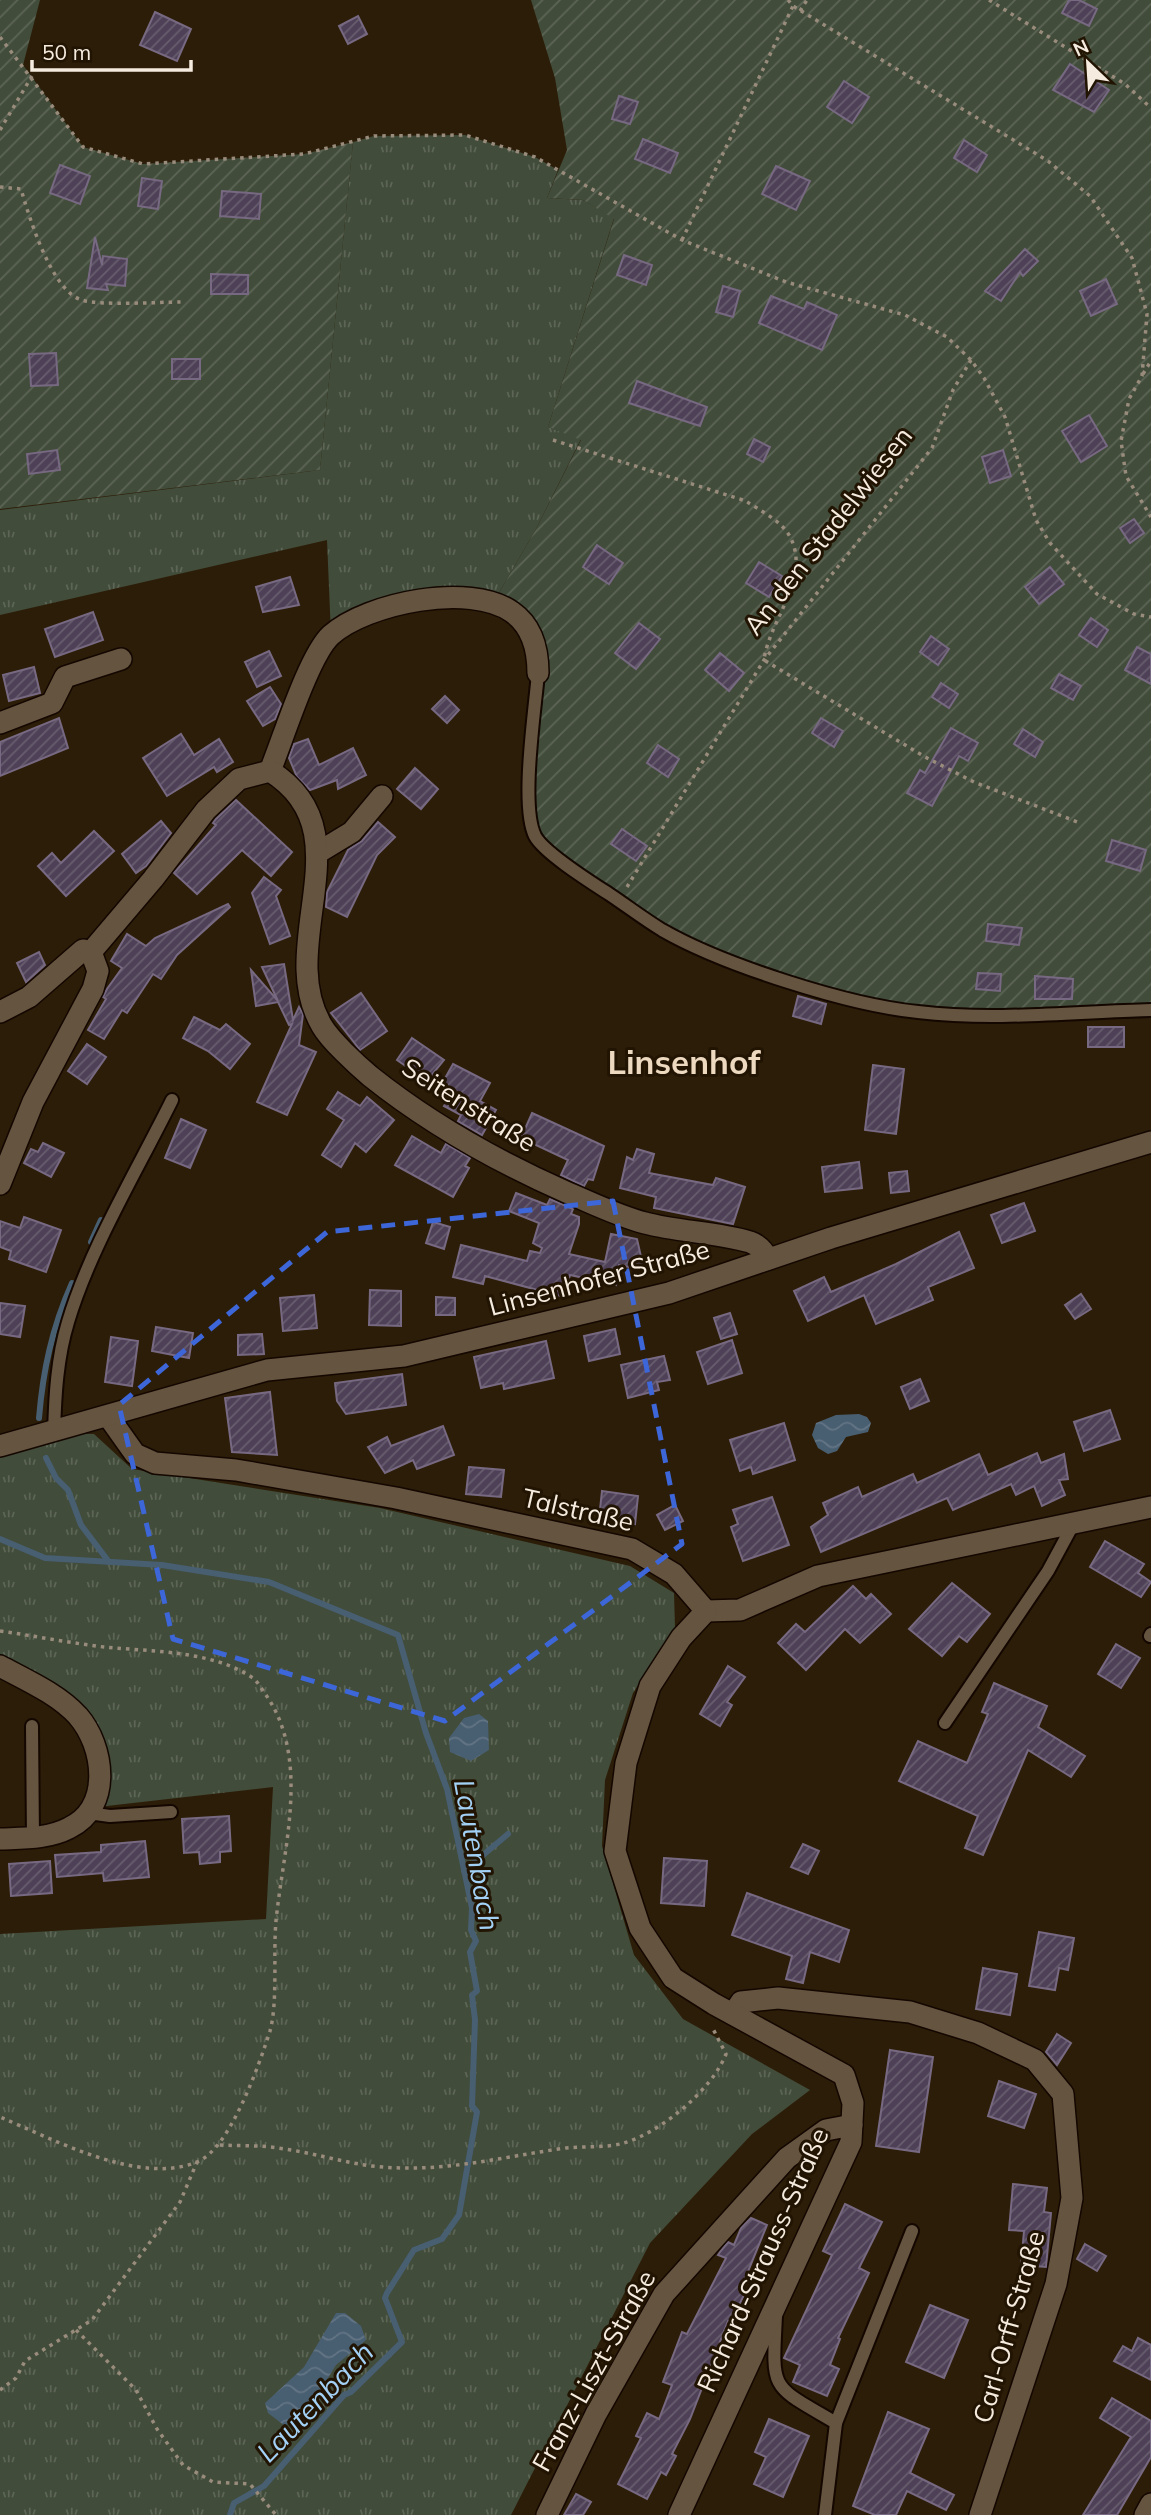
<svg xmlns="http://www.w3.org/2000/svg" width="1151" height="2515" viewBox="0 0 1151 2515" font-family="Mulish,sans-serif">
<defs>
<pattern id="grass-tufts" width="24" height="20" patternUnits="userSpaceOnUse" patternTransform="scale(1.75)"><rect width="24" height="20" fill="#414c3a"/><path d="M3 7l-1-3M5 7V3M7 7l1-3M15 17l-1-3M17 17v-4M19 17l1-3" fill="none" stroke="#5d6656"/></pattern>
<pattern id="garden-furrows" width="10" height="10" patternUnits="userSpaceOnUse" patternTransform="scale(1.75)"><rect width="10" height="10" fill="#414c3a"/><path d="M-1 1l2-2M0 10L10 0M9 11l2-2" fill="none" stroke="#5d6656"/></pattern>
<pattern id="water-waves" width="16" height="10" patternUnits="userSpaceOnUse" patternTransform="scale(1.75)"><rect width="16" height="10" fill="#485e71"/><path d="M0 5q4-4 8 0t8 0" fill="none" stroke="#637585"/></pattern>
<pattern id="building-hatch" width="6" height="6" patternUnits="userSpaceOnUse" patternTransform="scale(1.75)"><rect width="6" height="6" fill="#4e4157"/><path d="M-1 1l2-2M0 6l6-6M5 7l2-2" fill="none" stroke="#685d6f"/></pattern>
</defs>
<rect width="100%" height="100%" fill="#2c1d08"/>
<g fill="url(#grass-tufts)">
<polygon points="465,135 535,157 558,170 547,198 583,200 614,218 548,427 581,439 536,529 493,603 429,599 331,635 327,540 0,615 0,510 320,470 353,142 374,136"/>
<polygon points="54,1433 94,1434 132,1469 380,1508 630,1566 674,1593 675,1628 633,1693 605,1780 602,1846 634,1955 683,2019 810,2090 752,2134 650,2243 511,2515 0,2515 0,1934 266,1919 273,1787 89,1808 93,1753 58,1706 0,1674 0,1446"/>
</g>
<g fill="url(#garden-furrows)">
<polygon points="0,0 40,0 23,65 83,147 143,164 304,154 353,142 320,470 0,509"/>
<polygon points="531,0 1151,0 1151,1010 973,1016 832,993 663,930 536,839 530,823 538,655 493,603 536,529 581,440 548,427 614,219 583,200 547,198 567,150 555,78"/>
</g>
<g fill="url(#water-waves)">
<polygon points="859,1414 867,1417 871,1423 868,1432 846,1437 837,1451 828,1454 818,1448 812,1435 816,1423 836,1415"/>
<polygon points="479,1714 488,1721 489,1750 471,1761 450,1752 449,1738 464,1718"/>
<polygon points="336,2313 345,2313 361,2326 366,2340 336,2365 310,2407 285,2426 268,2413 265,2403 304,2367"/>
</g>
<g fill="none" stroke-linecap="round" stroke-linejoin="round">
<g stroke="#485e71" stroke-width="6">
<polyline points="91,1242 101,1220"/>
<path d="M39,1418C43,1370 52,1328 72,1283"/>
<polyline points="46,1458 56,1478 68,1490 81,1525 109,1562"/>
<polyline points="0,1539 45,1558 162,1565 269,1582 398,1635 426,1733 447,1789 472,1908 471,1930 476,1941 470,1952 477,1991 472,1995 475,2020 472,2106 477,2112 459,2215 442,2239 414,2250 387,2293 385,2298 402,2342 351,2392 344,2395 264,2486 234,2503 230,2515"/>
<polyline points="464,1871 508,1834"/>
</g>
</g>
<g fill="url(#building-hatch)" stroke="#776981" stroke-width="2">
<polygon points="1069,0 1079,0 1097,9 1089,26 1062,13"/>
<polygon points="155,12 191,29 177,61 140,45"/>
<polygon points="358,16 367,34 348,44 339,26"/>
<polygon points="1070,64 1109,90 1094,112 1053,90"/>
<polygon points="844,81 869,97 852,123 827,107"/>
<polygon points="619,96 638,102 630,124 612,119"/>
<polygon points="643,139 678,153 670,173 635,159"/>
<polygon points="964,140 987,155 977,172 954,158"/>
<polygon points="60,165 90,176 80,204 50,193"/>
<polygon points="776,166 810,181 796,210 762,194"/>
<polygon points="142,178 162,181 158,209 138,206"/>
<polygon points="222,191 261,194 259,219 220,216"/>
<polygon points="95,237 102,265 103,256 127,259 125,286 106,284 108,290 87,288"/>
<polygon points="1025,249 1038,261 1023,276 1020,272 1001,301 985,291"/>
<polygon points="624,255 652,265 646,285 617,275"/>
<polygon points="211,274 248,275 248,294 211,294"/>
<polygon points="1106,279 1117,304 1091,316 1080,291"/>
<polygon points="723,286 740,291 733,317 716,312"/>
<polygon points="771,296 804,309 807,302 837,315 822,350 759,323"/>
<polygon points="56,353 58,385 31,386 29,354"/>
<rect x="172" y="359" width="28" height="20"/>
<polygon points="637,381 707,407 700,426 629,403"/>
<polygon points="1089,415 1107,446 1081,462 1062,431"/>
<polygon points="754,439 770,447 763,462 747,454"/>
<polygon points="57,450 60,470 29,474 27,454"/>
<polygon points="1003,450 1011,476 990,483 982,457"/>
<polygon points="1134,519 1144,533 1130,543 1120,528"/>
<polygon points="597,545 623,563 609,584 583,567"/>
<polygon points="759,562 782,576 769,597 746,583"/>
<polygon points="1050,567 1064,584 1039,604 1025,587"/>
<polygon points="290,577 299,605 263,612 256,587"/>
<polygon points="93,612 103,640 55,657 45,629"/>
<polygon points="1091,618 1108,630 1097,647 1079,635"/>
<polygon points="639,623 660,639 636,669 615,653"/>
<polygon points="931,636 949,649 938,665 920,652"/>
<polygon points="1137,647 1151,654 1151,684 1125,670"/>
<polygon points="269,651 281,676 257,687 245,662"/>
<polygon points="720,653 744,673 729,691 705,670"/>
<polygon points="34,667 40,693 9,701 3,675"/>
<polygon points="1059,674 1081,686 1073,700 1051,688"/>
<polygon points="941,683 958,694 949,708 932,697"/>
<polygon points="270,687 281,704 275,719 263,726 247,701"/>
<polygon points="445,696 459,710 447,723 432,709"/>
<polygon points="59,718 68,748 0,776 0,742"/>
<polygon points="821,718 843,731 834,747 812,733"/>
<polygon points="951,728 978,743 968,761 959,756 932,806 907,793 920,770 925,773"/>
<polygon points="1023,729 1043,742 1035,757 1014,744"/>
<polygon points="181,734 194,755 219,739 233,762 217,772 214,767 167,796 143,758"/>
<polygon points="308,739 319,765 353,748 366,775 338,789 337,780 310,790 297,777 289,758 294,744"/>
<polygon points="658,745 679,759 668,777 647,763"/>
<polygon points="415,768 438,789 421,809 397,789"/>
<polygon points="236,800 292,852 271,876 242,850 197,894 174,873 216,825 213,823 216,819"/>
<polygon points="161,821 171,833 146,866 136,873 122,854"/>
<polygon points="378,822 395,837 377,855 347,917 326,907 327,892 348,850 362,841"/>
<polygon points="622,829 647,846 636,861 611,844"/>
<polygon points="94,831 114,851 66,896 38,866 52,853 61,863"/>
<polygon points="1112,840 1146,850 1140,871 1106,861"/>
<polygon points="264,877 281,890 276,896 290,936 270,944 252,893"/>
<polygon points="228,904 230,907 177,955 161,979 153,974 127,1013 122,1010 104,1039 88,1030 106,999 103,997 107,989 122,968 111,961 127,934 146,946 155,938"/>
<polygon points="988,924 1022,928 1019,945 986,941"/>
<polygon points="39,952 45,965 26,982 17,963"/>
<polygon points="284,964 293,1020 299,1007 303,1014 299,1045 316,1052 287,1115 257,1102 292,1024 289,1025 278,1002 256,1006 251,970 278,1001 262,967"/>
<polygon points="978,973 1001,974 1000,991 976,989"/>
<polygon points="1035,976 1073,979 1072,999 1035,999"/>
<polygon points="361,993 387,1031 360,1050 331,1013"/>
<polygon points="798,996 826,1004 821,1024 793,1016"/>
<polygon points="194,1017 220,1030 226,1024 250,1044 230,1069 208,1051 183,1038"/>
<rect x="1088" y="1027" width="36" height="20"/>
<polygon points="412,1038 444,1060 427,1081 397,1060"/>
<polygon points="87,1044 106,1057 87,1084 68,1071"/>
<polygon points="453,1064 490,1083 480,1101 496,1110 482,1135 458,1121 461,1115 444,1106 449,1097 439,1089"/>
<polygon points="873,1065 904,1069 896,1134 865,1130"/>
<polygon points="338,1092 360,1106 367,1097 394,1120 366,1152 355,1143 341,1167 322,1155 344,1120 327,1109"/>
<polygon points="532,1113 604,1146 593,1180 588,1179 584,1186 561,1175 568,1160 521,1138"/>
<polygon points="181,1119 206,1130 190,1168 165,1158"/>
<polygon points="412,1136 441,1153 446,1144 470,1158 465,1166 469,1168 453,1197 395,1165"/>
<polygon points="43,1143 64,1153 51,1177 24,1163 31,1149 38,1152"/>
<polygon points="637,1149 654,1154 649,1173 713,1185 716,1178 745,1187 733,1224 654,1208 656,1197 620,1188 627,1157 633,1160"/>
<polygon points="859,1162 862,1188 825,1192 822,1167"/>
<polygon points="907,1171 909,1191 891,1193 889,1173"/>
<polygon points="516,1193 547,1205 550,1199 573,1209 571,1214 579,1217 579,1224 569,1254 605,1262 611,1234 637,1239 644,1270 619,1265 616,1285 570,1275 564,1297 485,1276 483,1284 453,1277 461,1245 527,1261 530,1251 540,1253 542,1248 533,1243 539,1223 509,1211"/>
<polygon points="1024,1203 1035,1231 1002,1243 991,1215"/>
<polygon points="24,1217 61,1230 46,1272 9,1259 11,1251 0,1247 0,1221 20,1228"/>
<polygon points="433,1222 450,1227 444,1249 426,1243"/>
<polygon points="959,1232 974,1268 928,1287 933,1300 876,1324 864,1295 808,1321 794,1291 824,1277 831,1292 896,1264"/>
<polygon points="370,1290 401,1291 401,1326 369,1325"/>
<polygon points="1081,1294 1091,1309 1075,1319 1065,1305"/>
<polygon points="314,1295 317,1328 283,1331 280,1298"/>
<polygon points="436,1297 455,1298 455,1315 436,1315"/>
<polygon points="0,1303 25,1306 20,1337 0,1334"/>
<polygon points="730,1313 737,1334 721,1339 714,1318"/>
<polygon points="156,1327 193,1333 189,1358 152,1351"/>
<polygon points="615,1329 620,1354 589,1361 584,1336"/>
<polygon points="262,1334 264,1354 238,1355 238,1335"/>
<polygon points="111,1337 138,1341 132,1386 105,1382"/>
<polygon points="732,1340 742,1373 708,1384 697,1352"/>
<polygon points="546,1341 554,1378 504,1389 503,1383 481,1388 474,1357"/>
<polygon points="664,1356 670,1380 657,1382 659,1390 628,1398 621,1365"/>
<polygon points="402,1374 406,1405 346,1414 337,1401 335,1383"/>
<polygon points="920,1379 929,1401 910,1409 901,1387"/>
<polygon points="270,1392 277,1455 232,1452 225,1398"/>
<polygon points="1110,1410 1120,1439 1084,1451 1074,1422"/>
<polygon points="784,1423 795,1460 753,1474 751,1467 740,1471 730,1440"/>
<polygon points="443,1426 454,1455 417,1469 413,1460 385,1473 368,1447 387,1437 391,1446"/>
<polygon points="1037,1453 1041,1463 1064,1454 1068,1479 1059,1480 1065,1495 1042,1506 1034,1486 1016,1495 1011,1484 953,1510 947,1498 821,1552 811,1527 828,1515 823,1503 858,1487 862,1497 913,1474 917,1483 979,1454 988,1475"/>
<polygon points="469,1467 504,1470 501,1497 466,1494"/>
<polygon points="602,1491 638,1496 635,1524 599,1519"/>
<polygon points="772,1497 789,1545 743,1561 731,1527 738,1524 733,1510"/>
<polygon points="675,1505 683,1521 665,1530 657,1515"/>
<polygon points="1105,1541 1144,1564 1138,1573 1151,1582 1141,1597 1090,1567"/>
<polygon points="952,1583 990,1614 967,1642 959,1636 942,1656 909,1629"/>
<polygon points="853,1586 866,1599 871,1594 891,1614 860,1643 845,1629 806,1670 778,1643 796,1624 805,1632"/>
<polygon points="1116,1644 1140,1658 1121,1688 1098,1674"/>
<polygon points="728,1666 745,1677 727,1702 732,1705 720,1726 700,1714"/>
<polygon points="994,1683 1047,1706 1038,1727 1085,1756 1071,1777 1028,1750 983,1855 965,1848 978,1816 899,1781 918,1741 967,1763 988,1714 982,1712"/>
<polygon points="229,1816 231,1851 220,1852 220,1862 200,1864 199,1852 184,1853 182,1819"/>
<polygon points="145,1841 149,1877 104,1881 103,1873 57,1877 55,1855 101,1852 101,1845"/>
<polygon points="803,1844 819,1851 808,1874 791,1867"/>
<polygon points="664,1858 707,1861 704,1906 661,1903"/>
<polygon points="50,1861 52,1893 11,1896 9,1864"/>
<polygon points="747,1893 849,1930 839,1962 810,1952 803,1983 786,1979 792,1956 732,1935"/>
<polygon points="1039,1932 1074,1938 1068,1970 1059,1968 1055,1990 1029,1986"/>
<polygon points="983,1968 1017,1974 1010,2015 976,2009"/>
<polygon points="1057,2034 1071,2043 1057,2065 1046,2052"/>
<polygon points="890,2050 933,2057 919,2152 876,2146"/>
<polygon points="999,2081 1036,2094 1024,2128 988,2116"/>
<polygon points="1013,2184 1047,2188 1044,2212 1051,2213 1046,2267 1021,2265 1024,2231 1009,2230"/>
<polygon points="845,2204 882,2222 859,2268 869,2273 838,2338 840,2339 830,2365 839,2369 827,2396 793,2382 800,2365 784,2358 832,2255 823,2251"/>
<polygon points="751,2218 767,2225 740,2291 745,2293 730,2323 728,2321 690,2419 672,2454 676,2456 666,2475 661,2472 647,2499 618,2484 641,2438 636,2436 647,2413 659,2419 672,2385 663,2382 682,2332 687,2334 726,2258 718,2255 720,2252 728,2242 734,2245 741,2228"/>
<polygon points="1085,2244 1106,2256 1097,2271 1077,2259"/>
<polygon points="930,2305 968,2320 944,2378 906,2362"/>
<polygon points="1138,2338 1151,2345 1151,2380 1114,2361 1123,2346 1132,2351"/>
<polygon points="1112,2398 1151,2421 1151,2457 1117,2515 1083,2515 1131,2437 1100,2418"/>
<polygon points="888,2412 929,2429 910,2473 954,2495 946,2510 907,2491 896,2515 875,2515 853,2506"/>
<polygon points="769,2419 809,2436 783,2497 754,2484 766,2457 755,2452"/>
<polygon points="576,2494 591,2502 583,2515 564,2515"/>
</g>
<g fill="none" stroke-linecap="round" stroke-linejoin="round">
<defs>
<g id="lane">
<path d="M538,673C535,710 520,806 535,836C544,853 592,883 609,894C627,906 644,919 662,930C723,965 848,1005 918,1012C995,1021 1074,1012 1151,1010"/>
<path d="M54,1433C55,1396 57,1358 68,1322C90,1248 138,1169 172,1100"/>
<polyline points="1150,1636 1151,1634"/>
<polyline points="945,1723 1048,1571 1074,1523"/>
<polyline points="32,1726 33,1838"/>
<polyline points="88,1813 110,1816 171,1812"/>
<path d="M776,2316C772,2393 770,2384 836,2423L825,2515"/>
<polyline points="836,2423 912,2231"/>
</g>
<g id="street">
<polyline points="0,723 52,703 65,677 121,659"/>
<path d="M270,771C283,739 309,655 331,635C367,603 470,582 512,612C532,626 538,650 538,673"/>
<polyline points="319,852 352,832 382,796"/>
<polyline points="0,1012 29,997 83,950 91,952"/>
<path d="M0,1184L33,1102L93,989L98,971L91,952L153,879L206,810L239,779L270,771C368,832 273,944 322,1026C330,1040 357,1065 370,1076C430,1124 496,1161 566,1192C592,1203 618,1216 645,1223C679,1232 716,1232 750,1242C759,1245 764,1251 768,1259"/>
<polyline points="108,1416 135,1454 155,1463 236,1470 396,1498 632,1549 674,1574 706,1611 740,1610 818,1576 1151,1507"/>
<polyline points="0,1446 267,1370 404,1356 669,1293 831,1238 1151,1142"/>
<path d="M0,1666C26,1680 58,1694 78,1716C104,1746 113,1807 69,1828C48,1839 23,1838 0,1839"/>
<polyline points="733,2014 741,2002 778,1998 910,2012 978,2033 1035,2060 1063,2094 1072,2198 1056,2284 980,2515"/>
<polyline points="547,2515 596,2414 664,2294 787,2158 826,2130 852,2125"/>
<polyline points="679,2515 851,2142 853,2103 844,2075 714,2004 673,1978 640,1928 615,1851 626,1763 650,1686 681,1638 706,1611"/>
<polyline points="1145,2515 1151,2504"/>
</g>
</defs>
<use href="#lane" stroke="#140700" stroke-width="16"/>
<use href="#street" stroke="#140700" stroke-width="24"/>
<g stroke="#998c7c" stroke-width="3.5" stroke-dasharray="3.5 5" stroke-linecap="butt">
<polyline points="788,0 793,6 1048,161 1090,196 1132,258 1147,314 1142,376 1129,399 1121,441 1126,476 1151,517"/>
<polyline points="989,0 1125,84 1151,108"/>
<polyline points="800,11 807,0"/>
<polyline points="0,37 83,147 143,164 304,154 374,136 465,135 535,157 682,240 786,282 905,315 947,337 971,360 984,378 1005,417 1036,520 1050,543 1097,594 1134,614 1151,617"/>
<polyline points="0,130 32,76"/>
<path d="M0,187L21,189C29,217 52,292 82,300C101,306 158,302 181,302"/>
<polyline points="682,240 793,6"/>
<polyline points="1143,374 1151,361"/>
<path d="M553,440L746,501C759,510 780,520 789,535C813,576 769,620 764,660L925,757L974,782L1080,823"/>
<polyline points="627,887 764,660 932,448 953,390 971,360"/>
<path d="M0,1631C35,1636 70,1643 104,1647C153,1652 211,1650 253,1678C258,1682 262,1690 266,1695C311,1760 283,1848 276,1921C273,1953 278,2002 270,2031C259,2065 230,2149 197,2162C139,2186 53,2139 0,2117"/>
<path d="M220,2145C239,2146 259,2145 278,2148C310,2152 341,2162 372,2166C440,2174 500,2157 566,2148C585,2146 607,2148 624,2143C661,2132 712,2090 726,2054L712,2027"/>
<polyline points="76,2330 136,2390 157,2429 183,2465 213,2482 250,2484 276,2515"/>
<polyline points="0,2390 16,2378 25,2361 92,2320 180,2202 197,2162"/>
</g>
<use href="#lane" stroke="#65543f" stroke-width="12"/>
<use href="#street" stroke="#65543f" stroke-width="21"/>
</g>
<path fill="none" stroke="#3d66d9" stroke-width="5" stroke-dasharray="14 9" stroke-linejoin="round" d="M613,1201L682,1544L445,1721L173,1639L119,1405L327,1232Z"/>
<g text-anchor="middle" stroke-width="6" stroke-linejoin="round" paint-order="stroke">
<g font-size="26" fill="#f5ebdf" stroke="#221402">
<text transform="translate(828 531) rotate(-52)" y="9">An den Stadelwiesen</text>
<text transform="translate(469 1105) rotate(32)" y="9">Seitenstraße</text>
<text transform="translate(599 1278) rotate(-15)" y="9">Linsenhofer Straße</text>
<text transform="translate(578 1510) rotate(13)" y="9">Talstraße</text>
<text transform="translate(763 2260) rotate(-66)" y="9">Richard-Strauss-Straße</text>
<text transform="translate(1009 2327) rotate(-74)" y="9">Carl-Orff-Straße</text>
<text transform="translate(594 2371) rotate(-61)" y="9">Franz-Liszt-Straße</text>
</g>
<g font-size="28" font-style="italic" fill="#a3d1f5" stroke="#221402">
<text transform="translate(477 1855) rotate(80)" y="10">Lautenbach</text>
<text transform="translate(315 2402) rotate(-46)" y="10">Lautenbach</text>
</g>
<g font-size="33" font-weight="bold" fill="#edd9c0" stroke="#221402">
<text x="684" y="1074">Linsenhof</text>
</g>
</g>
<g transform="translate(1088 63) rotate(335)" stroke="#221402" stroke-width="5" paint-order="stroke">
<path d="M0-5L12 26L0 18L-12 26Z" fill="#f5ebdf"/>
<text y="-10" font-size="19" font-weight="bold" text-anchor="middle" fill="#f5ebdf">N</text>
</g>
<path d="M32 60v10h159v-10" fill="none" stroke="#f5ebdf" stroke-width="3.5"/>
<text x="42" y="60" font-size="21" fill="#f5ebdf" stroke="#221402" stroke-width="5" paint-order="stroke">50 m</text>
</svg>
